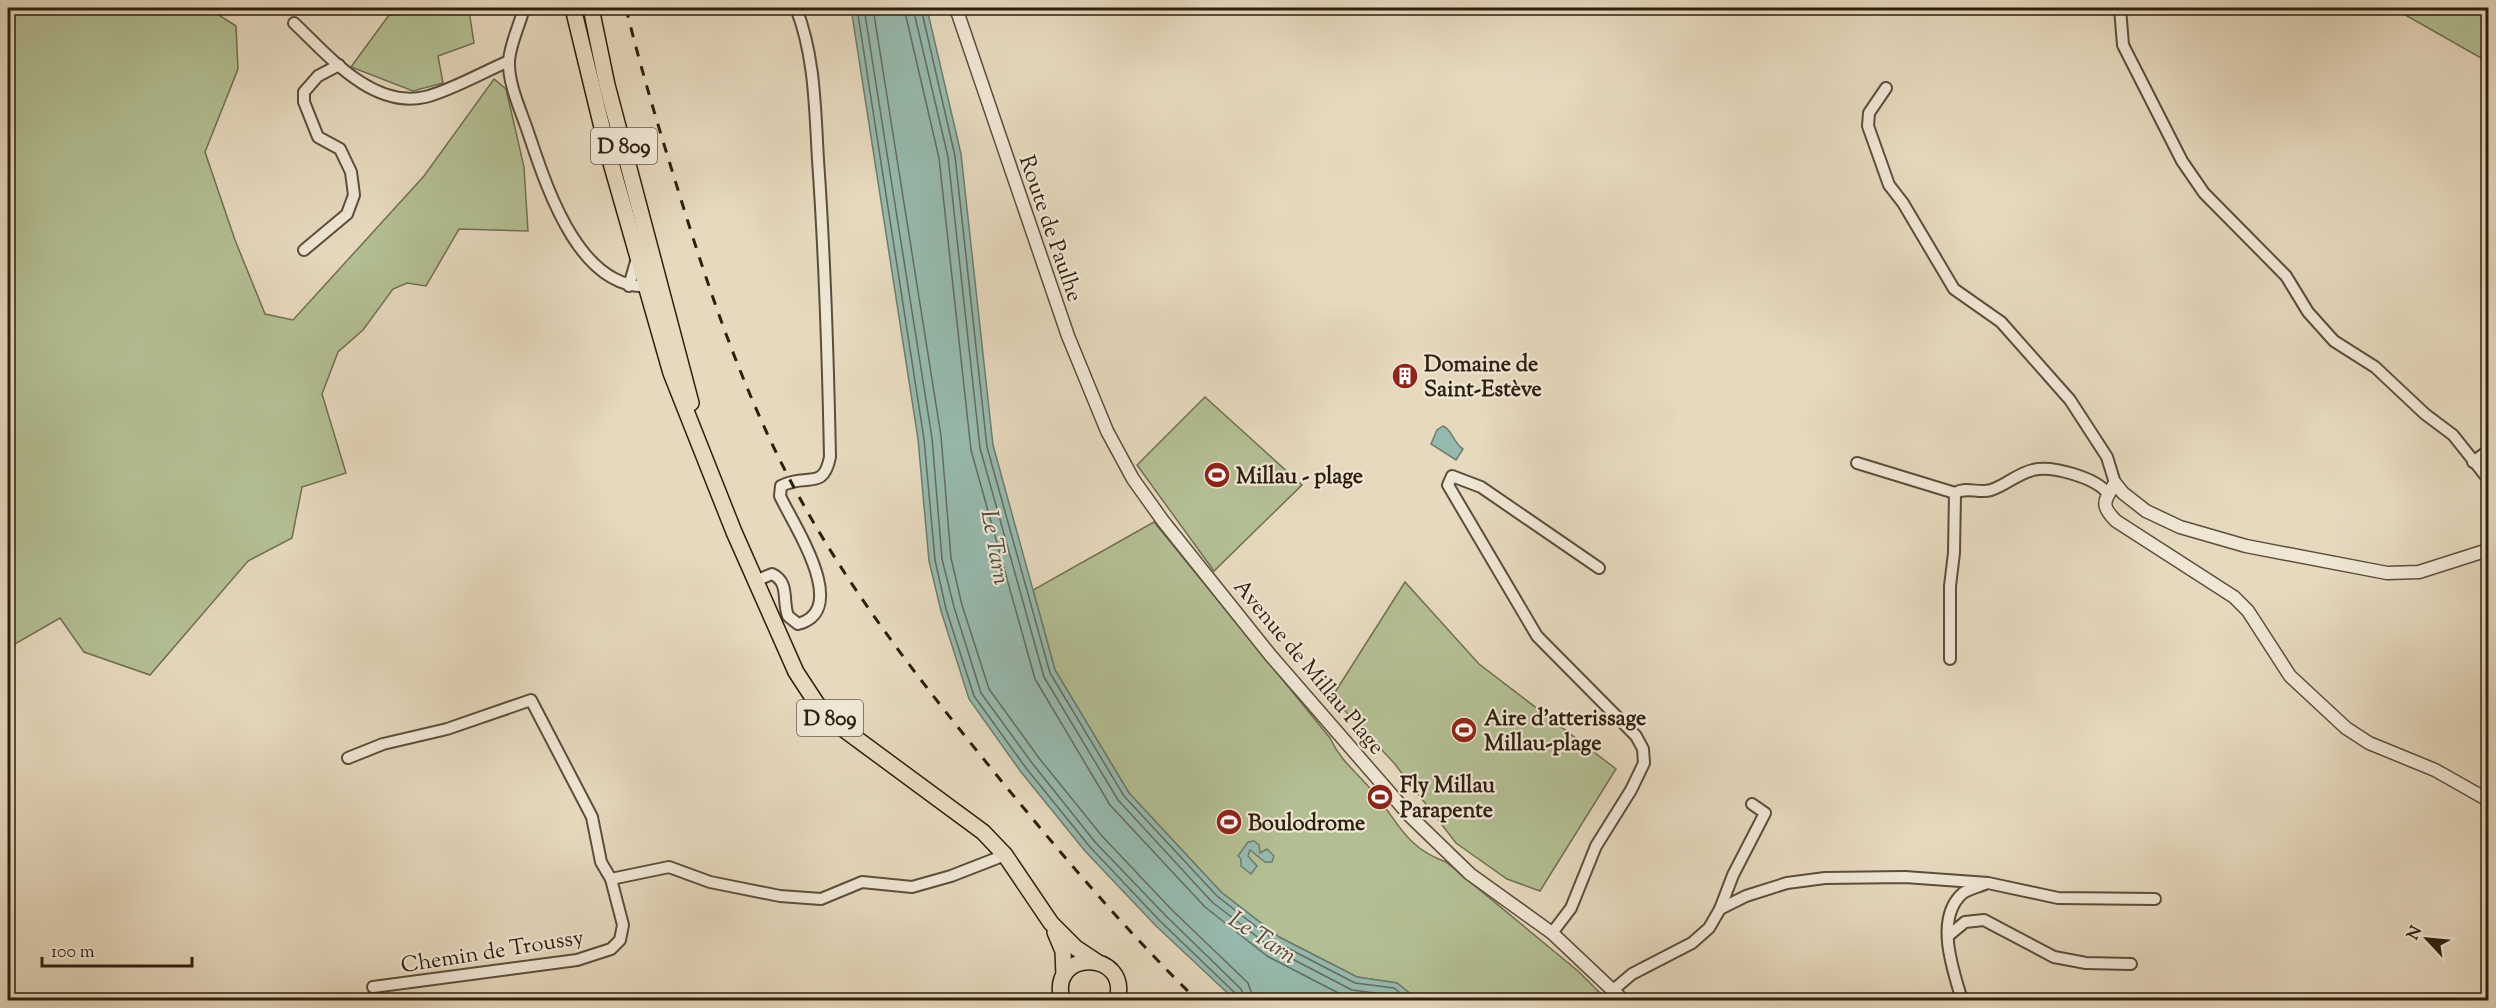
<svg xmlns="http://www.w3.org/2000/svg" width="2496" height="1008" viewBox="0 0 2496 1008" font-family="'Sorts Mill Goudy',serif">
<rect width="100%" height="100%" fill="#e6d9be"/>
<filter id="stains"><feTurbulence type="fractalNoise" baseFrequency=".00333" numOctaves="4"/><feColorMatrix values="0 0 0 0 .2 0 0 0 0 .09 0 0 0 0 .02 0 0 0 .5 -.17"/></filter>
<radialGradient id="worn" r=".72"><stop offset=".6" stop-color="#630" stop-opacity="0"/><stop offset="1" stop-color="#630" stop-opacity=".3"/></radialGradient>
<g fill="#b3bf93" stroke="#706f50" stroke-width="1.5">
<polygon points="8,8 208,8 236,26 238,69 205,152 235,240 265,314 293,320 424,176 494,79 506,89 524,167 528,231 459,229 426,286 407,283 393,289 363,330 338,352 322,394 346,473 302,487 292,538 248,561 150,675 84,652 60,618 8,648"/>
<polygon points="2393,8 2488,8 2488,62"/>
<polygon points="469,11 474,43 438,56 443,83 413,91 351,67 389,15"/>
<polygon points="1205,397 1302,485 1214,571 1137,465"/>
<path d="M1154,522L1330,738C1341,762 1358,773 1374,793C1399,823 1406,848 1446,862L1578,971L1607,1000H1418L1397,983L1357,977L1279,937L1221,892L1129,793L1055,670L1033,590Z"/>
<polygon points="1405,582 1479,664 1616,769 1540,891 1507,879 1456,843 1394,763 1332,697"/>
</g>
<g fill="#97baae" stroke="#6d7c6e" stroke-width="1.5">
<polygon points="851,8 926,8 928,13 961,154 993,445 1055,670 1129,793 1221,892 1279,937 1357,977 1397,983 1418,1000 1235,1000 1156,926 1085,851 1021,772 969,699 941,611 929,561 918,439"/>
<path d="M1443,426C1452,429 1453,443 1463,449L1456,460L1431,444L1437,430Z"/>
<polygon points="1254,841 1259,845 1260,853 1267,849 1274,856 1272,862 1265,862 1250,850 1248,856 1257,866 1251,874 1241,866 1241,859 1238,856 1248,842"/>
</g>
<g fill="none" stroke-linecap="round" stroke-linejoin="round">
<g stroke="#626c5e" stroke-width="1.5">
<polyline points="857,8 924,439 935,560 946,609 974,696 1026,768 1090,847 1160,921 1236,994 1237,1000"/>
<polyline points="864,8 932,438 942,559 954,607 981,693 1032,763 1095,842 1166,916 1241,989 1245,1000"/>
<polyline points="873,8 941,436 951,558 962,605 989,689 1039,758 1102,836 1172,910 1248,983 1254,1000"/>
<polyline points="904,8 939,158 971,450 1035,679 1110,805 1205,907 1267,956 1348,998 1361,1000"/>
<polyline points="913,8 948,157 980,448 1044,677 1118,800 1212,902 1273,949 1352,990 1391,995 1397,1000"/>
<polyline points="921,8 955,156 987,447 1050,673 1124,796 1217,896 1276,942 1355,983 1394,988 1409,1000"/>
</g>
<defs>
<g id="minor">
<path d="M524,8C520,24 510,44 509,61C508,84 521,111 528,132C546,185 579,293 651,286"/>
<polyline points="2120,8 2123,45 2182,161 2204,193 2286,276 2308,312 2334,341 2375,367 2425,414 2453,435 2488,479"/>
<path d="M294,23C328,55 372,109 425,97C450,91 485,71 509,61"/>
<polyline points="1886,88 1869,113 1868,126 1889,185 1903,203 1954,289 2001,322 2070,400 2107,457 2115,483"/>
<polyline points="304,250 347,214 354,195 351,172 340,149 318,137 304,102 304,92 318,76 339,65"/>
<polyline points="629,286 637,258"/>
<polyline points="2473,462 2488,451"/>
<polyline points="1857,463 1955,493"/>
<path d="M755,581L772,574C790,582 782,601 788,616L798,624C851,610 794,526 780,496L781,486C807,472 823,492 830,457C828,358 825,259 818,160C815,109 815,56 796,8"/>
<path d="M1950,659V586L1954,553L1955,493C1967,486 1979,494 1991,490C2005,486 2018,473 2033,470C2052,465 2097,478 2108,494"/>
<polyline points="348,758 383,744 447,729 531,700 592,817 601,862 611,879 623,925 620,940 611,949 577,960 373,987"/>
<polyline points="611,879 669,867 710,882 780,896 821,899 862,882 912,887 951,876 1005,855"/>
<polyline points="1720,909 1733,875 1765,813 1752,804"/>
<polyline points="1552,933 1571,908 1596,846 1631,790 1644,763 1643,749 1636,736 1537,636 1448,485 1452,476 1481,487 1599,568"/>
<polyline points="1948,936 1965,922 1984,920 2054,957 2086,963 2131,964"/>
<polyline points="1612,991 1632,974 1692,943 1709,928 1720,909 1746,896 1787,883 1825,878 1905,877 1988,883 2058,898 2155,899"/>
<path d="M1962,1000C1953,970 1934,918 1963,893C1969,889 1978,887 1985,884"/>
</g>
<g id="tertiary">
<polyline points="956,8 1068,336 1107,431 1133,479 1163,521 1271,656 1410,816 1470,874 1552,933 1623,1000"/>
<polyline points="2487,8 2488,9"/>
<path d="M2488,550L2419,572L2387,573L2246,546L2180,527L2146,511L2123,493L2115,483C2105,501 2099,504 2116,521L2234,597L2248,611L2290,676L2346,728L2369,743L2435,770L2488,800"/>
</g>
<g id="primary">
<polyline points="573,8 609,156 671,373 734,532 796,672 817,704 842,728 983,832 1005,855 1051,923 1076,948 1097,962"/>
<polyline points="591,8 607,85 691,403"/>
<polyline points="1055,932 1063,951 1064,975"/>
<path d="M1062,1000C1048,948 1131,950 1117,1000"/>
</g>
</defs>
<use href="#minor" stroke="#5c4e3a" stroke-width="14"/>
<use href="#tertiary" stroke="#5c4e3a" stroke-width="15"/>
<use href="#primary" stroke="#2e1f0e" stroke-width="18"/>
<use href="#minor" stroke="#efe6d5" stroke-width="10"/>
<use href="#tertiary" stroke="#efe6d5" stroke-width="12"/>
<use href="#primary" stroke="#e6d9be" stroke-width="15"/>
<path stroke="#2e1f0e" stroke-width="3" stroke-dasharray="10 10" stroke-linecap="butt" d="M626,8C641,70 660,132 679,193C706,281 735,367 775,450C833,571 915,675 999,778C1062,855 1126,931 1197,1000"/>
</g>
<defs>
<symbol id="building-disc" viewBox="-11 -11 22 22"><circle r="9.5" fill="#8f2418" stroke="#efe6d5"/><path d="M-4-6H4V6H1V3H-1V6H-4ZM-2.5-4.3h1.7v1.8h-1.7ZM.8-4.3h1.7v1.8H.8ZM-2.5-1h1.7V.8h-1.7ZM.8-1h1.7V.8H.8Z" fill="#fff"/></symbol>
<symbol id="stadium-disc" viewBox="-11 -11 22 22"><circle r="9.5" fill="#8f2418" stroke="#efe6d5"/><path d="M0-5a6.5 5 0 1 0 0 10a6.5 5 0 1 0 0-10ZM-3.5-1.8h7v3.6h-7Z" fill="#fff"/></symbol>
</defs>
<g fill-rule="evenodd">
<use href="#building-disc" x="1390" y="361" width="30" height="30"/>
<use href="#stadium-disc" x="1202" y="460" width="30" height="30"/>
<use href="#stadium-disc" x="1449" y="715" width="30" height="30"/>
<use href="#stadium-disc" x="1365" y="782" width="30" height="30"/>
<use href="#stadium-disc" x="1214" y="807" width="30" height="30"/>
</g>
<g text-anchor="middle" stroke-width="4.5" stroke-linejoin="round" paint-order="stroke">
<g fill="#efe6d5" stroke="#685b4a" stroke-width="1.5">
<rect x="591" y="128" width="66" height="36" rx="4.5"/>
<rect x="797" y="700" width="66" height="36" rx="4.5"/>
</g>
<g font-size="21" font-weight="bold" fill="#2e1f0e">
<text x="624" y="153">D 809</text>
<text x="830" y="725">D 809</text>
</g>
<g font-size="22" fill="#2e1f0e" stroke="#efe6d5">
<text transform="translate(1052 228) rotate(71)" y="8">Route de Paulhe</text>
<text transform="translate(1310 666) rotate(50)" y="8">Avenue de Millau Plage</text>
<text transform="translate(492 950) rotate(-9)" y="8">Chemin de Troussy</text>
</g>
<g font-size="22" font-weight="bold" fill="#2e1f0e" stroke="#efe6d5" text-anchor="start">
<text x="1424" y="371">Domaine de<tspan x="1424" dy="25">Saint-Estève</tspan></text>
<text x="1236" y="483">Millau - plage</text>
<text x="1484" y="725">Aire d'atterissage<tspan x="1484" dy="25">Millau-plage</tspan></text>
<text x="1400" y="792">Fly Millau<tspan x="1400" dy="25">Parapente</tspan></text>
<text x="1248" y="830">Boulodrome</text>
</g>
<g font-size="24" font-style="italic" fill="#4e4e3e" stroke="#efe6d5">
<text transform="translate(996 547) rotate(80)" y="8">Le Tarn</text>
<text transform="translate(1263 937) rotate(33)" y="8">Le Tarn</text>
</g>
</g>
<rect width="2496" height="1008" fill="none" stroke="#e6d9be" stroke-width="30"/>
<rect x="9" y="9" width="2478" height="990" fill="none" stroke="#2e1f0e" stroke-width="3"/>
<rect x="15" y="15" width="2466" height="978" fill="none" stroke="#2e1f0e" stroke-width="1.5"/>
<g transform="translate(2427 939) rotate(296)" stroke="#efe6d5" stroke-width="4.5" paint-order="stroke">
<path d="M0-4.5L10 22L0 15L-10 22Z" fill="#2e1f0e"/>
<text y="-9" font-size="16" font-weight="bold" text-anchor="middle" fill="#2e1f0e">N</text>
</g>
<path d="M42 957v9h150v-9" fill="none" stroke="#2e1f0e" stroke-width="3"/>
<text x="51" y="957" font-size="18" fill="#2e1f0e" stroke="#efe6d5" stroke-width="4.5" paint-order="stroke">100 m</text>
<rect width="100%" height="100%" filter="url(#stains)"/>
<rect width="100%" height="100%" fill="url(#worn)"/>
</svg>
